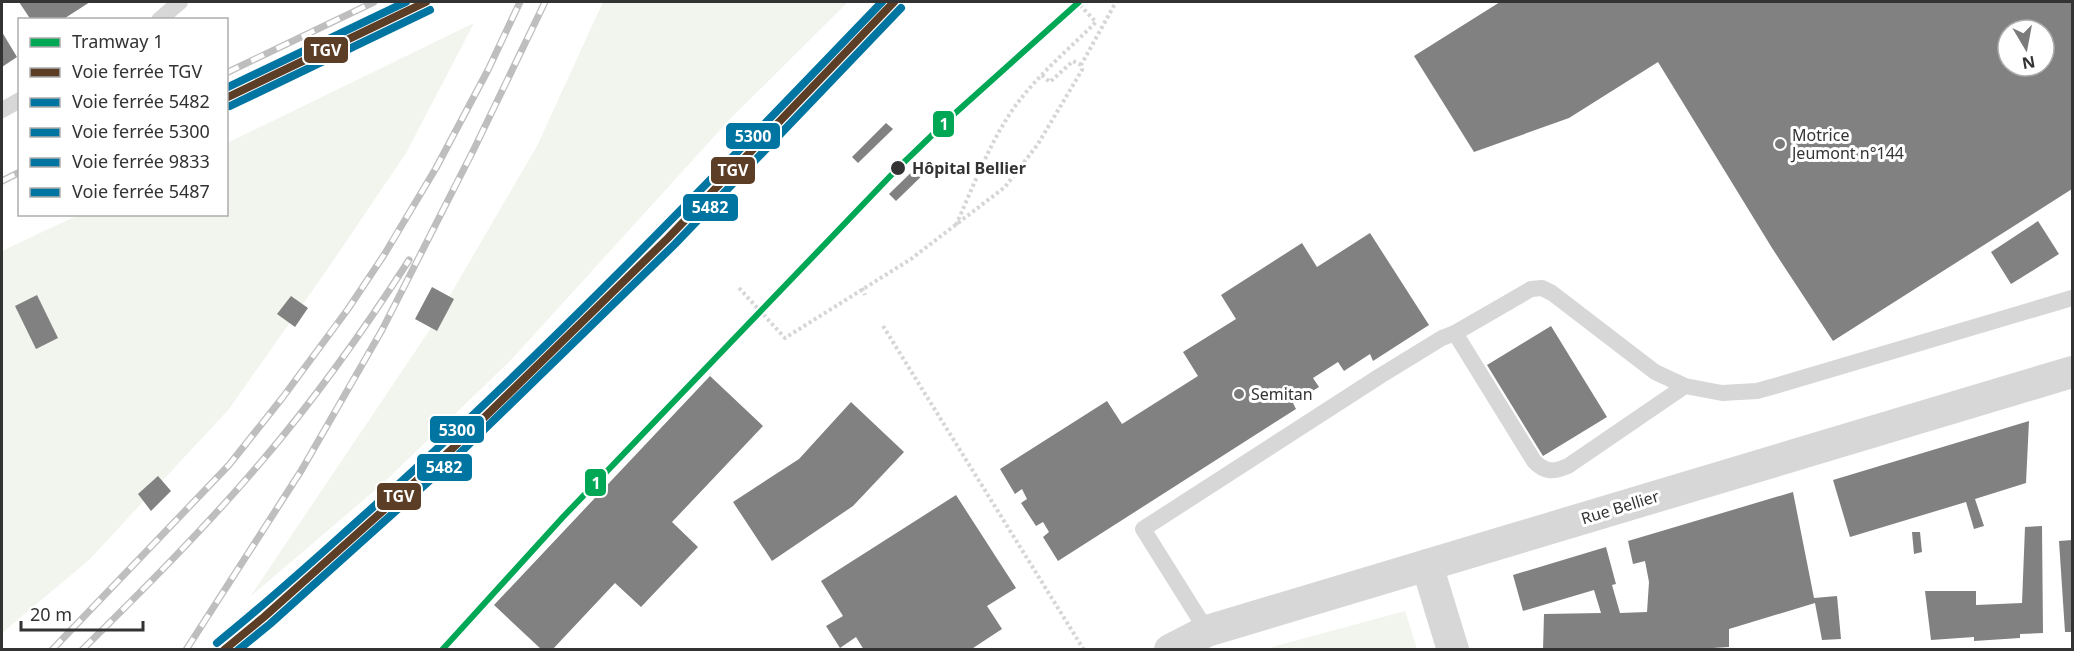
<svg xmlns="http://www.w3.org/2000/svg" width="2074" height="651" viewBox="0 0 2074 651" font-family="'Noto Sans',sans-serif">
<rect width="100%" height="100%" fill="#fff"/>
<g fill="#f1f5ed">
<polygon points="603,2 848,2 730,119 511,360 381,485 250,597 431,328 537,146"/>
<polygon points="474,23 406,153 331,264 229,409 89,560 2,633 2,251 78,215 226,214 227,143"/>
<polygon points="1405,611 1417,649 1273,649 1272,647"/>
</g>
<g fill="#818181" fill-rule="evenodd">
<polygon points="19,2 90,2 62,20 31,20"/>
<path d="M1500,2H2072V189L1833,341L1772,248L1658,62L1569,118L1474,152L1414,56ZM2008,30H2044V66H2008Z"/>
<polygon points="2,32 17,57 2,67"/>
<polygon points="886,123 893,129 858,163 852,157"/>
<polygon points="924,160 931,167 896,201 889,194"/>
<polygon points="2038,221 2059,254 2011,284 1991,252"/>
<polygon points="1370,233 1429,325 1373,361 1370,354 1344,371 1338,362 1313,378 1319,387 1293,403 1296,409 1058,561 1043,537 1049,532 1043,522 1036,526 1021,503 1027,499 1022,489 1015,494 1000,469 1107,401 1122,424 1198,376 1183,352 1236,319 1221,295 1302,243 1317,267"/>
<polygon points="432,287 454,299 437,331 415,319"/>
<polygon points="37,295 58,338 36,349 15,306"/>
<polygon points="291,296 308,308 295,327 277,314"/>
<polygon points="1551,326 1607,417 1543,456 1487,365"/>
<polygon points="710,376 763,426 672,522 698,547 641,607 615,583 552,650 542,650 494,605"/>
<polygon points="851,402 904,452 853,506 772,561 733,502 799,459"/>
<polygon points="2029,421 2026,483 1975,499 1984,526 1974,529 1966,502 1850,537 1833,480"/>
<polygon points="158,476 171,491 151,511 138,494"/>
<polygon points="1793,492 1814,598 1837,596 1841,639 1822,640 1815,603 1729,629 1729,647 1681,650 1543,650 1544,614 1601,613 1594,590 1523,611 1513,575 1606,547 1616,584 1612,585 1620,613 1647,612 1649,582 1645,561 1633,564 1628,541"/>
<polygon points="956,495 1016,588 987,606 1002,629 970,650 864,650 856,637 840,648 826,626 843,616 821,581"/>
<polygon points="2042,526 2043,633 2020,634 2020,638 1974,641 1974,637 1931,640 1925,591 1976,591 1976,605 2022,603 2025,527"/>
<polygon points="1912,532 1920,532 1922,552 1914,554"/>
<polygon points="2072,540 2072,632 2065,632 2059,541"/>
</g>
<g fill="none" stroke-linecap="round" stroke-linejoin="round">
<g stroke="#d6d6d6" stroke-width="4" stroke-dasharray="3 3" stroke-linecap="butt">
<polyline points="1042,75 1050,82 1073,61 1081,65"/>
<path d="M956,225C973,187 991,139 1016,105C1038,75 1069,49 1096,22L1077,2"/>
<polyline points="739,288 785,338 911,259 1005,187 1038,144 1082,70 1081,65 1116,2"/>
<polyline points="862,288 865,295"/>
<polyline points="883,326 1084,650"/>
</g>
<g stroke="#d7d7d7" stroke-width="16">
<polyline points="159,20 180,2"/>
<polyline points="2,110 20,100"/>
<path d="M1685,386L1568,466C1554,472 1545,473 1534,461L1455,333L1531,289L1542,288L1552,293L1655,372L1685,386L1722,393L1757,391L1775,386L2072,298"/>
<polyline points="1207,631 1143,529 1380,376 1442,338 1455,333"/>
</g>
<g stroke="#d7d7d7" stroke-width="32">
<polyline points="1427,565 1453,650"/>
<polyline points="1170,650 1207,631 2072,372"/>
</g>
<defs>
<g id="rail">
<polyline points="226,73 374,2"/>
<polyline points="2,181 20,172"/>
<polyline points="52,650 229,465 283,397 348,309 384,255 436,168 488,70 520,2"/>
<path d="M82,650C144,589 205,528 261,462C315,399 364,330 409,260"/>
<polyline points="186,650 301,471 382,330 474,149 545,2"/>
</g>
</defs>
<use href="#rail" stroke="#bebebe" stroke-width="7"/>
<use href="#rail" stroke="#fff" stroke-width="4.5" stroke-dasharray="14" stroke-linecap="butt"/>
<defs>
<g id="rail-1">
<polyline points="226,98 426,2"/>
<polyline points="224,650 264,617 452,449 668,238 894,2"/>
</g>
<polyline id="rail-2" points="238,650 270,624 458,455 675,244 901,8"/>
<path id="rail-3" d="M217,643C267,603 314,560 361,518C544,355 713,178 882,2"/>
<polyline id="rail-4" points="230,106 430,10"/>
<polyline id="rail-5" points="226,88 406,2"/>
</defs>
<use href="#rail-1" stroke="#fff" stroke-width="12"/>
<use href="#rail-2" stroke="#fff" stroke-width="12"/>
<use href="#rail-3" stroke="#fff" stroke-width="12"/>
<use href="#rail-4" stroke="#fff" stroke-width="12"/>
<use href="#rail-5" stroke="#fff" stroke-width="12"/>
<use href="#rail-1" stroke="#5c3e26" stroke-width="8"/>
<use href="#rail-2" stroke="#0075a1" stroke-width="8"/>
<use href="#rail-3" stroke="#0075a1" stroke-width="8"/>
<use href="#rail-4" stroke="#0075a1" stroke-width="8"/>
<use href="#rail-5" stroke="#0075a1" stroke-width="8"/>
<defs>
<polyline id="tram-1" points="442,650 563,517 898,168 952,116 1079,2"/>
</defs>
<use href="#tram-1" stroke="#fff" stroke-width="10"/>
<use href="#tram-1" stroke="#00a754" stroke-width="6"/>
</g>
<g fill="#7a7a7a" stroke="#fff" stroke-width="2">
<circle cx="1780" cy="144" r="6"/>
<circle cx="1239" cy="394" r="6"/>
</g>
<circle fill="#333" stroke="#fff" stroke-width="2" cx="898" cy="168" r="8"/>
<g text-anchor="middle" stroke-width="6" stroke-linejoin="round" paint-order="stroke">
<g font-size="16" fill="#333" stroke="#fff" text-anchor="start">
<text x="1792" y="141">Motrice<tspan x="1792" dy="18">Jeumont n°144</tspan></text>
<text x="1251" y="400">Semitan</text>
</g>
<g font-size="16" font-weight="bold" fill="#333" stroke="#fff" text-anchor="start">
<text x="912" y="174">Hôpital Bellier</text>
</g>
<g font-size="16" fill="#333" stroke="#fff">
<text transform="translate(1620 507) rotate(-17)" y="6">Rue Bellier</text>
</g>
</g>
<g stroke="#fff" stroke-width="2">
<rect x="303" y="36" width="46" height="28" rx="6" fill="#5c3e26"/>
<rect x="932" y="110" width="23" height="28" rx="6" fill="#00a754"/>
<rect x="725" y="122" width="56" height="28" rx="6" fill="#0075a1"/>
<rect x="710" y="156" width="46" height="29" rx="6" fill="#5c3e26"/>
<rect x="682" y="193" width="57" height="29" rx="6" fill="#0075a1"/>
<rect x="429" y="415" width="56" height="29" rx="6" fill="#0075a1"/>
<rect x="416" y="453" width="57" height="29" rx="6" fill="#0075a1"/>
<rect x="584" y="468" width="23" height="29" rx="6" fill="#00a754"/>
<rect x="376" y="482" width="46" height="29" rx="6" fill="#5c3e26"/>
</g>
<g font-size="16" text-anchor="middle" font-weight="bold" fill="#fff">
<text x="326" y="56">TGV</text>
<text x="944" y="130">1</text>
<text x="753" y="142">5300</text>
<text x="733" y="176">TGV</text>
<text x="710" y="213">5482</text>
<text x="457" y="436">5300</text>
<text x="444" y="473">5482</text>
<text x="596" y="489">1</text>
<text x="399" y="502">TGV</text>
</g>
<rect width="2074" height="651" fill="none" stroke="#333333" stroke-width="6"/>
<rect x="18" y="18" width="210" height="198" fill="#ffffff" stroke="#adadad" stroke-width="1.5"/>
<rect x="30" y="38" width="30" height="9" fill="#00a754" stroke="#adadad" stroke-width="1.5"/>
<text x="72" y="48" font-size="18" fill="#333333">Tramway 1</text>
<rect x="30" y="68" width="30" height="9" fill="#5c3e26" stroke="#adadad" stroke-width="1.5"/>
<text x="72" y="78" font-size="18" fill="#333333">Voie ferrée TGV</text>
<rect x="30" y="98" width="30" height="9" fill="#0075a1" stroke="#adadad" stroke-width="1.5"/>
<text x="72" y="108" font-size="18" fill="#333333">Voie ferrée 5482</text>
<rect x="30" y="128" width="30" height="9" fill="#0075a1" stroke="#adadad" stroke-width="1.5"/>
<text x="72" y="138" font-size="18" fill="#333333">Voie ferrée 5300</text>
<rect x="30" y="158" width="30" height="9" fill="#0075a1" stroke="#adadad" stroke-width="1.5"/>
<text x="72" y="168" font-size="18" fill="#333333">Voie ferrée 9833</text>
<rect x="30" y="188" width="30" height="9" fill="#0075a1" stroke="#adadad" stroke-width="1.5"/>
<text x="72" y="198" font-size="18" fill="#333333">Voie ferrée 5487</text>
<g transform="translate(2026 48) rotate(170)"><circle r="28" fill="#ffffff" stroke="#adadad" stroke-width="1.5"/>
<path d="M0-4.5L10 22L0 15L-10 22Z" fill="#7a7a7a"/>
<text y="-9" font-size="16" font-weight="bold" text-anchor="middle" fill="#333333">N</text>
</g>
<path d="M21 621v9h122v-9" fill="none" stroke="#333333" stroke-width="3"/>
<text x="30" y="621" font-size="18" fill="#333333" stroke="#ffffff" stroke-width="4.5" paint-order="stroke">20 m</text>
</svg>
